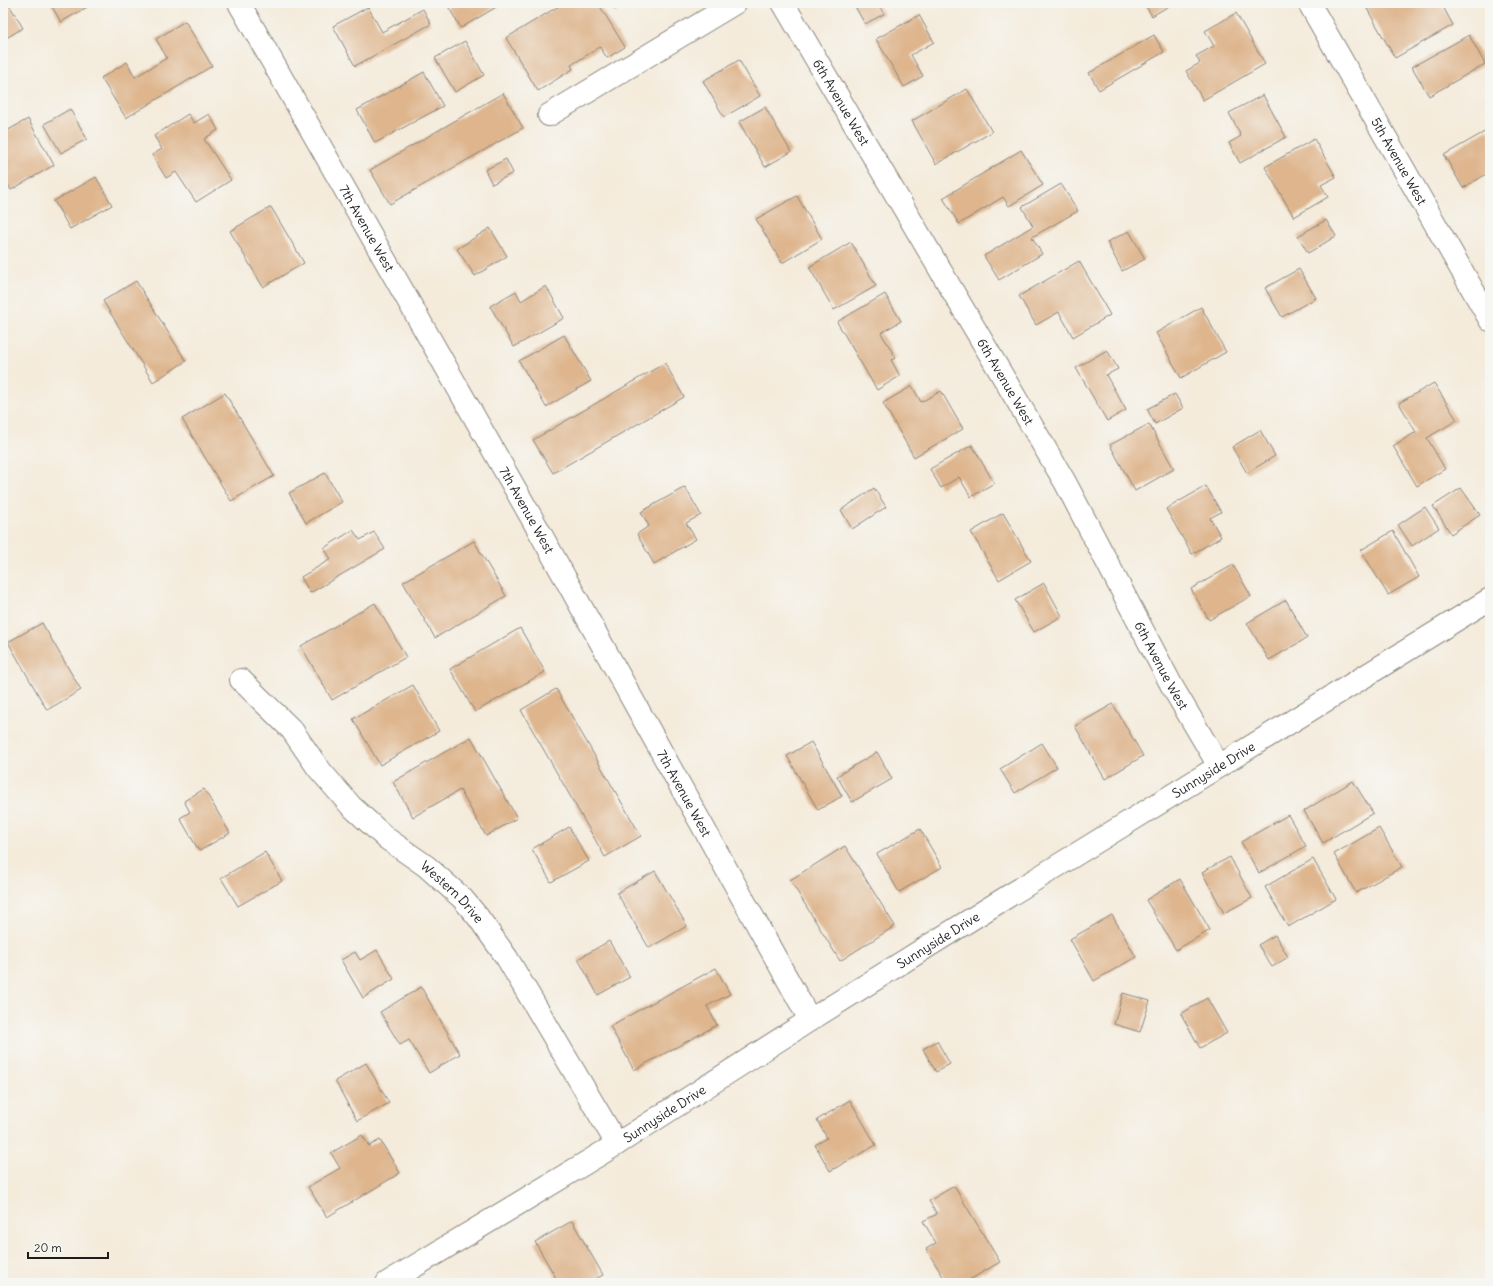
<svg xmlns="http://www.w3.org/2000/svg" width="1493" height="1286" viewBox="0 0 1493 1286" font-family="Delius,sans-serif">
<rect width="100%" height="100%" fill="#f6f6f2"/>
<filter id="ink" filterUnits="userSpaceOnUse"><feTurbulence type="fractalNoise" baseFrequency=".025" numOctaves="2"/><feDisplacementMap in="SourceGraphic" scale="8" xChannelSelector="R" yChannelSelector="G"/><feConvolveMatrix kernelMatrix="1 2 1 2 8 2 1 2 1" color-interpolation-filters="sRGB"/></filter>
<filter id="wash" filterUnits="userSpaceOnUse"><feTurbulence type="fractalNoise" baseFrequency=".012" numOctaves="4" result="noise"/><feDisplacementMap in="SourceGraphic" scale="16" xChannelSelector="R" yChannelSelector="G"/><feGaussianBlur stdDeviation="0.9" result="paint"/><feColorMatrix in="noise" values="0 0 0 0 0 0 0 0 0 0 0 0 0 0 0 0 0 1.4 0 .05"/><feComposite in="paint" operator="in"/></filter>
<g filter="url(#wash)">
<rect width="100%" height="100%" fill="#f4ebdb"/>
<g id="blocks">
<g fill="#deb58d">
<polygon points="3,3 8,3 23,28 3,40"/>
<polygon points="50,3 88,3 89,6 61,22"/>
<polygon points="446,3 496,3 498,6 461,28"/>
<polygon points="564,3 598,3 625,47 607,58 600,47 571,65 573,69 538,91 506,38"/>
<polygon points="611,3 626,3 615,10"/>
<polygon points="853,3 878,3 884,14 865,24"/>
<polygon points="1144,3 1174,3 1152,16"/>
<polygon points="1374,3 1441,3 1453,25 1395,58 1366,7"/>
<polygon points="368,7 382,32 423,9 431,24 355,66 333,26"/>
<polygon points="1236,13 1265,64 1203,100 1186,71 1200,63 1196,56 1214,46 1205,31"/>
<polygon points="919,15 934,42 911,55 923,76 904,87 876,39"/>
<polygon points="185,21 212,66 126,118 101,78 127,62 135,77 167,58 156,39"/>
<polygon points="1154,35 1164,52 1099,90 1089,73"/>
<polygon points="1469,35 1485,64 1429,96 1412,67"/>
<polygon points="465,41 484,75 455,92 435,58"/>
<polygon points="739,60 760,96 724,117 703,81"/>
<polygon points="424,72 443,106 375,143 357,110"/>
<polygon points="967,89 992,132 936,164 912,121"/>
<polygon points="503,93 523,128 390,204 370,170"/>
<polygon points="1263,95 1286,137 1240,163 1229,143 1241,136 1229,113"/>
<polygon points="765,107 791,152 765,167 739,122"/>
<polygon points="70,109 87,139 61,153 44,124"/>
<polygon points="188,114 194,123 209,114 218,130 204,139 231,180 196,202 176,172 166,178 152,155 162,149 154,136"/>
<polygon points="28,119 54,165 11,190 3,175 3,133"/>
<polygon points="1488,130 1490,134 1490,172 1463,188 1444,155"/>
<polygon points="1314,139 1336,177 1321,185 1328,197 1294,217 1265,167"/>
<polygon points="1021,150 1043,185 1009,206 1003,197 959,224 943,198"/>
<polygon points="506,159 513,173 492,184 485,170"/>
<polygon points="96,177 112,205 70,229 54,201"/>
<polygon points="1061,184 1078,211 1032,237 1042,254 999,280 984,256 1033,226 1022,207"/>
<polygon points="797,196 822,239 782,263 756,219"/>
<polygon points="271,207 304,263 263,287 230,231"/>
<polygon points="1326,220 1336,236 1308,253 1298,236"/>
<polygon points="490,228 507,256 475,276 457,249"/>
<polygon points="1129,231 1145,259 1122,271 1107,242"/>
<polygon points="851,242 876,286 834,310 809,267"/>
<polygon points="1079,261 1110,315 1073,337 1059,312 1036,325 1019,296"/>
<polygon points="1299,269 1316,298 1282,317 1265,288"/>
<polygon points="136,281 186,361 153,382 103,301"/>
<polygon points="546,286 564,318 514,347 490,306 516,291 521,301"/>
<polygon points="885,294 901,321 881,333 896,358 891,360 900,376 877,390 837,322"/>
<polygon points="1201,307 1226,352 1181,378 1156,333"/>
<polygon points="564,335 591,381 546,407 519,361"/>
<polygon points="1107,350 1118,369 1106,375 1126,410 1107,421 1076,368"/>
<polygon points="665,363 684,397 553,473 533,440"/>
<polygon points="1434,383 1457,420 1427,438 1445,469 1417,486 1393,446 1416,432 1399,403"/>
<polygon points="912,386 921,402 941,391 963,429 914,457 883,403"/>
<polygon points="225,393 274,476 231,501 182,419"/>
<polygon points="1175,394 1183,408 1155,424 1147,409"/>
<polygon points="1149,424 1174,469 1135,491 1110,445"/>
<polygon points="1260,430 1275,456 1247,473 1232,447"/>
<polygon points="972,445 994,483 971,497 959,477 941,488 930,469"/>
<polygon points="325,473 342,502 306,523 289,493"/>
<polygon points="1206,486 1221,512 1210,518 1221,537 1192,554 1166,509"/>
<polygon points="685,487 701,515 686,523 696,539 654,564 637,534 649,526 641,512"/>
<polygon points="874,488 886,507 852,529 841,510"/>
<polygon points="1461,488 1480,515 1451,534 1433,506"/>
<polygon points="1425,507 1439,528 1412,546 1398,525"/>
<polygon points="1003,513 1031,561 999,580 971,532"/>
<polygon points="353,530 360,540 374,532 385,549 310,593 301,577 331,559 324,548"/>
<polygon points="1393,531 1419,577 1388,595 1361,550"/>
<polygon points="474,541 506,596 435,638 403,582"/>
<polygon points="1233,565 1251,596 1209,620 1191,589"/>
<polygon points="1044,583 1062,616 1034,632 1015,600"/>
<polygon points="1286,600 1307,638 1269,660 1247,623"/>
<polygon points="375,603 406,657 332,700 301,646"/>
<polygon points="42,623 81,690 47,710 8,642"/>
<polygon points="520,628 545,672 475,712 450,669"/>
<polygon points="413,685 439,731 380,765 353,719"/>
<polygon points="556,689 641,836 605,857 521,710"/>
<polygon points="1113,704 1143,756 1105,779 1075,726"/>
<polygon points="471,737 517,818 486,836 460,790 413,817 393,782"/>
<polygon points="811,742 842,796 818,810 787,756"/>
<polygon points="1042,743 1057,767 1015,793 1000,769"/>
<polygon points="877,752 892,779 852,802 837,776"/>
<polygon points="1353,781 1373,813 1323,843 1304,811"/>
<polygon points="204,789 230,833 199,851 180,818 190,812 184,801"/>
<polygon points="1288,815 1306,846 1259,873 1241,842"/>
<polygon points="569,827 589,861 551,882 532,849"/>
<polygon points="1379,828 1402,867 1356,893 1334,854"/>
<polygon points="920,829 942,867 899,892 877,854"/>
<polygon points="845,846 895,926 840,961 790,880"/>
<polygon points="265,852 282,881 238,906 221,878"/>
<polygon points="1230,857 1252,898 1224,913 1202,872"/>
<polygon points="1313,859 1336,899 1288,927 1265,887"/>
<polygon points="655,871 687,926 649,948 617,893"/>
<polygon points="1180,879 1210,930 1176,950 1146,900"/>
<polygon points="1112,915 1136,957 1094,981 1070,939"/>
<polygon points="1275,935 1288,957 1272,967 1258,945"/>
<polygon points="609,941 630,977 598,995 578,959"/>
<polygon points="377,950 394,979 363,998 341,960 355,952 360,960"/>
<polygon points="716,968 730,994 707,1006 717,1025 634,1070 610,1026"/>
<polygon points="421,987 460,1054 429,1073 409,1040 400,1045 380,1012"/>
<polygon points="1123,993 1150,1001 1140,1032 1114,1024"/>
<polygon points="1207,998 1227,1033 1200,1048 1181,1014"/>
<polygon points="937,1041 950,1064 936,1072 923,1049"/>
<polygon points="366,1063 389,1103 357,1121 335,1081"/>
<polygon points="850,1100 876,1145 830,1171 815,1145 827,1138 817,1120"/>
<polygon points="362,1135 369,1146 380,1140 400,1173 327,1217 308,1187 340,1168 331,1153"/>
<polygon points="954,1186 1000,1262 964,1283 947,1283 926,1249 936,1243 923,1221 937,1214 929,1201"/>
<polygon points="572,1221 603,1275 588,1283 559,1283 535,1242"/>
</g>
</g>
</g>
<g filter="url(#ink)">
<use href="#blocks" fill-opacity="0" stroke="#88847c" stroke-width="1"/>
<g fill="none" stroke-linecap="round" stroke-linejoin="round">
<defs>
<g id="minor">
<path id="s1" d="M239,3L538,529L810,1020"/>
<path id="s2" d="M783,3L1065,482L1173,688L1219,766"/>
<path id="s3" d="M1309,3L1490,320"/>
<polyline points="549,115 735,3"/>
<path id="s4" d="M241,680L292,730L318,768L351,806L386,838L426,866L462,898L478,917L507,958L617,1144"/>
<path id="s5" d="M387,1283L617,1144L810,1020L994,905L1490,599"/>
</g>
</defs>
<use href="#minor" stroke="#88847c" stroke-width="24"/>
<use href="#minor" stroke="#fff" stroke-width="22"/>
</g>
</g>
<g text-anchor="middle" stroke-width="4" stroke-linejoin="round" paint-order="stroke">
<g font-size="13" fill="#1c1c1c" stroke="#f6f6f2">
<text dy="5" stroke="none"><textPath href="#s2" startOffset="115">6th Avenue West</textPath></text>
<text dy="5" stroke="none"><textPath href="#s3" startOffset="182">5th Avenue West</textPath></text>
<text dy="5" stroke="none"><textPath href="#s1" startOffset="259">7th Avenue West</textPath></text>
<text dy="5" stroke="none"><textPath href="#s2" startOffset="439">6th Avenue West</textPath></text>
<text dy="5" stroke="none"><textPath href="#s1" startOffset="583">7th Avenue West</textPath></text>
<text dy="5" stroke="none"><textPath href="#s2" startOffset="763">6th Avenue West</textPath></text>
<text dy="5" stroke="none"><textPath href="#s5" startOffset="973">Sunnyside Drive</textPath></text>
<text dy="5" stroke="none"><textPath href="#s1" startOffset="907">7th Avenue West</textPath></text>
<text dy="5" stroke="none"><textPath href="#s4" startOffset="301">Western Drive</textPath></text>
<text dy="5" stroke="none"><textPath href="#s5" startOffset="649">Sunnyside Drive</textPath></text>
<text dy="5" stroke="none"><textPath href="#s5" startOffset="325">Sunnyside Drive</textPath></text>
</g>
</g>
<rect width="1493" height="1286" fill="none" stroke="#f6f6f2" stroke-width="16"/>
<path d="M28 1252v6h80v-6" fill="none" stroke="#1c1c1c" stroke-width="2"/>
<text x="34" y="1252" font-size="12" fill="#1c1c1c" stroke="#f6f6f2" stroke-width="3" paint-order="stroke">20 m</text>
</svg>
